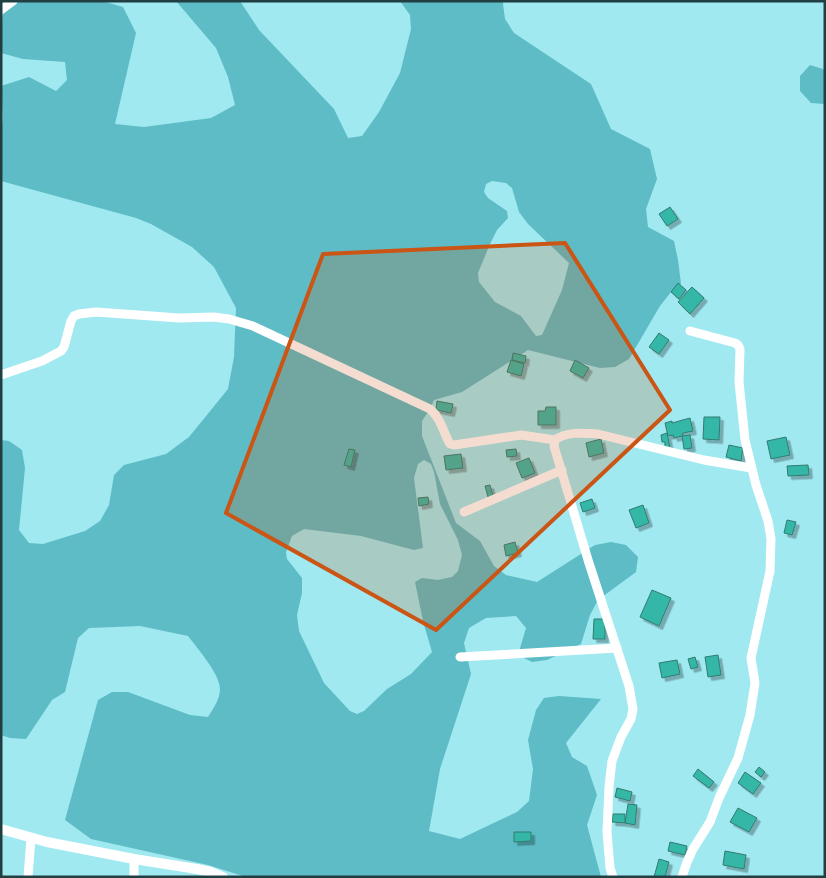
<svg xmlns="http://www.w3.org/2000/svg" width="826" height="878" viewBox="0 0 826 878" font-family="Overpass,sans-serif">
<defs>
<filter id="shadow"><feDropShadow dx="3.5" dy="3.5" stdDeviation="0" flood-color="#0004"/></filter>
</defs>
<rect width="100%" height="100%" fill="#a0e9f0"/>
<g fill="#5dbcc5" fill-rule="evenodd">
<path d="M13,1H102L123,7L136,33L115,124L144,127L211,118L235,105L228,77L216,48L176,1H240L259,30L334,109L348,138L362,136L379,112L400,73L411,29L410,15L400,1H504L503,4L505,19L514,33L591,84L611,129L650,149L657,179L646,209L648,227L674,241L678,260L681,284L671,292L660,306L629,359L615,367L600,368L528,350L462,392L434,400L430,409L422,421V436L456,523L480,541L494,566L506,575L537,582L595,545L611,542L626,545L638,557L636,572L598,600L590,615L581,644L547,660L532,662L518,655L526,628L516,616L486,618L469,628L464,643L471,674L440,769L429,831L460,839L517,812L529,801L533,769L528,740L536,710L544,698L559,696L601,699L566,743L572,757L587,766L597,795L587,825L601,877H246L208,865L91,839L65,820L98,700L112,692H128L190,715L208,717C213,709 220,699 220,689C220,674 197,648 188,636L140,626L89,628L78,638L65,692L52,700L26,739L10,738L1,735V440L9,441L22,450L25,468L19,530L29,543L43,544L85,531L100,521L109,505L114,475L124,465L166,454L189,437L228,389L234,357L236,308L214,267L192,247L151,224L136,218L1,181V127L3,119L1,86L29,77L56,91L67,80L65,62L23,59L1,53V22L3,15L1,10ZM492,181L506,183L512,188L519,212L528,224L569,263L562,290L542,335L536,336L521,316L495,302L479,282L478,273L490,244L497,230L508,218L507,211L488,198L484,192L486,184ZM424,460L431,464L434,472L440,504L458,540L462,555L458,571L452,577L438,580L422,578L415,582L423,621L432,652L411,674L387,689L364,711L357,714L350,711L324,683L299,631L297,615L302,593V578L287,559L286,552L292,536L304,529L361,536L414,550L423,548L414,478L418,464Z"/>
<polygon points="810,65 823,69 825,72 825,104 811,103 800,91 800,76"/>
</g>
<g fill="#34b7a8" stroke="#327a70" filter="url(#shadow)">
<polygon points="670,207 678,219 667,226 659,214"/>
<polygon points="678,283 686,290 679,299 671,292"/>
<polygon points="692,287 704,298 690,314 678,302"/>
<polygon points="659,333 669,340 659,354 649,347"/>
<polygon points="513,353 526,356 525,363 512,360"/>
<polygon points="511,360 524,364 521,376 507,372"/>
<polygon points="575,360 589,368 583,378 570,371"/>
<polygon points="437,401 453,404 451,413 436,410"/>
<polygon points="546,407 556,407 556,425 538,425 538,411 545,411"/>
<polygon points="704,417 720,417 719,440 703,439"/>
<polygon points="690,418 693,431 683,433 682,436 674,438 673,435 668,436 665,423 672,421 672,423"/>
<polygon points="667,433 670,448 665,449 665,442 662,442 661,435"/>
<polygon points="690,435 692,448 684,449 682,436"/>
<polygon points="786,437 790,455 771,459 767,441"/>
<polygon points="601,439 604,453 589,457 586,443"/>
<polygon points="729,445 743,448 741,461 726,457"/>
<polygon points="349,449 355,450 351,467 344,465"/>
<polygon points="516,449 517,456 507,457 506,450"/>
<polygon points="461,454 463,468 446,470 444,456"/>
<polygon points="529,458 535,473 522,478 516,463"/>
<polygon points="808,465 809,475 788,476 787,466"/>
<polygon points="490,485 493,496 488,497 485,486"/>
<polygon points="428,497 429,504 419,506 418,498"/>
<polygon points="592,499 595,508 583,512 580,503"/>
<polygon points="643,505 649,523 636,528 629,510"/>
<polygon points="787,520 796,522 792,535 784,533"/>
<polygon points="515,542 518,553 506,556 504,545"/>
<polygon points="652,590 671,598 659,626 640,617"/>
<polygon points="594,619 605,619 605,639 593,639"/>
<polygon points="718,655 721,675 708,677 705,657"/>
<polygon points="695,657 698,667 691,669 688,659"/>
<polygon points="677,660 680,674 662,678 659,663"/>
<polygon points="759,767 765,772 761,777 755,772"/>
<polygon points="698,769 714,782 709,788 693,776"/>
<polygon points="745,772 761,783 753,794 738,783"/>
<polygon points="617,788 632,792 630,801 615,797"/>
<polygon points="628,804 637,805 635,825 625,823"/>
<polygon points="738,808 757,818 749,832 730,822"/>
<polygon points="613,814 625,814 625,823 612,822"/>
<polygon points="514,832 531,832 531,841 514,842"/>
<polygon points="670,842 687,846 685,855 668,851"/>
<polygon points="725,851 746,855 744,869 723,865"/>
<polygon points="659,859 669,862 665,877 654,877"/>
</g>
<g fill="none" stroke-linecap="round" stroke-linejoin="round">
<g stroke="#fff" stroke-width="9">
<polyline points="1,10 13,1"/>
<path d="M1,375L42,361L61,351L64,347L71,321L74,316L79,314L96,312L179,318L214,317L229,319L253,326L430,409C441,418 443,432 450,444L454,445L521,435L555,440C567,431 584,433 598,434L704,460L751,468"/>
<polyline points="555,440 554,446 588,560 629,686 633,709 631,719 621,737 612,761 609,787 607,832 610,868 613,877"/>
<polyline points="464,512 562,470"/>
<polyline points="460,657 617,648"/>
<polyline points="28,877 31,838"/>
<polyline points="134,877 134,859"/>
<polyline points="682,877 687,862 693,849 710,822 719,798 738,758 750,715 755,683 751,658 770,571 771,539 768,521 756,485 745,440 739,382 740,349 738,345 735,343 690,331"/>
</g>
<polyline stroke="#fff" stroke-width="10" points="1,829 47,842 134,859 197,869 211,872 223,877"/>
</g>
<path fill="#ca5514" fill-opacity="0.2" stroke="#ca5514" stroke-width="4" stroke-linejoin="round" d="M565,243L670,410L436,630L226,513L323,254Z"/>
<rect width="826" height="878" fill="none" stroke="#213f42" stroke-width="5"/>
</svg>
